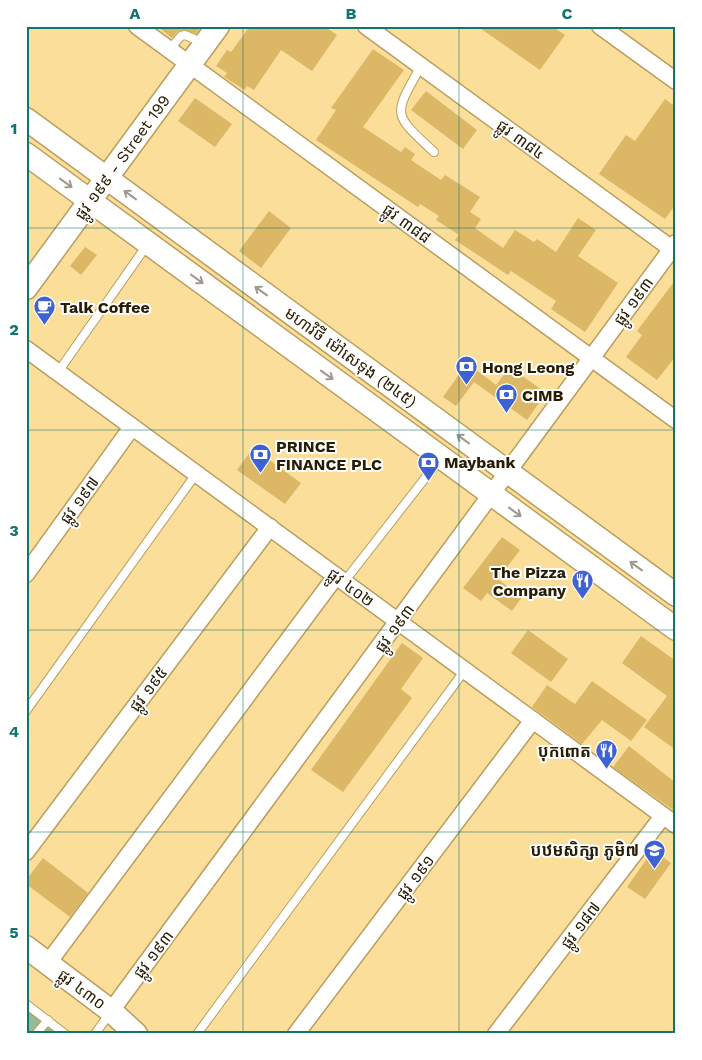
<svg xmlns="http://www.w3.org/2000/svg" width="702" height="1060" viewBox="0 0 702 1060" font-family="'Work Sans','Noto Sans Khmer',sans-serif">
<rect width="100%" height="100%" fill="#fcde9b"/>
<polygon fill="#93bc96" points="26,1007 62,1034 26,1034"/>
<g fill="#dcb866">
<polygon points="157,26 202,26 196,34 184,30 177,32 172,38"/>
<polygon points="250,26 324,26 337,35 312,71 281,50 254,90 247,86 245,90 224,77 227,73 216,66 227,50 231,52"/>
<polygon points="477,26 552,26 565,35 540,70"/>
<polygon points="373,49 404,70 363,127 401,152 405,147 415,154 411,160 441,180 445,175 480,197 470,212 481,219 475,228 503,248 515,230 534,242 537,239 556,252 578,218 596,230 578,256 618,283 585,332 551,309 556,301 511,271 508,275 455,240 459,235 436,220 439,216 420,204 418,207 316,140 336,110 331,108"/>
<polygon points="426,91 477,130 463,149 411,110"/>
<polygon points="195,98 232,124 215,147 178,121"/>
<polygon points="665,99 676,107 676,204 665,219 599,174 626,135 635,141"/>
<polygon points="269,211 291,228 261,268 239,251"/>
<polygon points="85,247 97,255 81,275 70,266"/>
<polygon points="676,279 676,356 657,380 626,357 642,335 637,331"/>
<polygon points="467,363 496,385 510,367 546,393 527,420 474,382 456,406 443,397"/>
<polygon points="253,448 301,483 285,504 237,470"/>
<polygon points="502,537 520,550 498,579 522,597 512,611 487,593 481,601 463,588"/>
<polygon points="528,630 568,659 551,682 511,653"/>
<polygon points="641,636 676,661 676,750 644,727 667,696 622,663"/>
<polygon points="402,643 423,658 401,689 412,698 343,792 311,770"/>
<polygon points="592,681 647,720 631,741 602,720 582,744 532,707 547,685 575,704"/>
<polygon points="629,746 676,783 676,812 613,767"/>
<polygon points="653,850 671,863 645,899 627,887"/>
<polygon points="43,858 88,893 70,917 26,884 26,880"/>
</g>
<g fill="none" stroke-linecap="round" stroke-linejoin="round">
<defs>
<g id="lane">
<polyline points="169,50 181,36 185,35 204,43"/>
<path d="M421,66C393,116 392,113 434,152"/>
<polyline points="58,372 147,245"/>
<polyline points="344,582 440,459"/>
<polyline points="26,711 196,474"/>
<polyline points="26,1004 65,1034"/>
<polyline points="36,1034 48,1020"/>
<polyline points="95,1034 110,1013"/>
<polyline points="197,1034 465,670"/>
</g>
<g id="street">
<polyline points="137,26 676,420"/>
<polyline points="366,26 676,252"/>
<polyline points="600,26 676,81"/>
<polyline points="26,349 676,825"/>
<polyline points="26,574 132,427"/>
<polyline points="26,852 270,527"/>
<polyline points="48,963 336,576"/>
<polyline points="111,1011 676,243"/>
<polyline points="296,1034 533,720"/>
<polyline points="496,1034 663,816"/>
</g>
<g id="secondary">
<polyline points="26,119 676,595"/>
<polyline points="26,154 676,629"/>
<polyline points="26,288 218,26"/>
<polyline points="26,947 111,1011 136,1034"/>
</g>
</defs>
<use href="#lane" stroke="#ba9e5d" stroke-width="10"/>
<use href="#street" stroke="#ba9e5d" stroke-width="19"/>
<use href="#secondary" stroke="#ba9e5d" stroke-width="25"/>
<use href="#lane" stroke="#fff" stroke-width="8"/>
<use href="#street" stroke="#fff" stroke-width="16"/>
<use href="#secondary" stroke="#fff" stroke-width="22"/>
</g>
<defs><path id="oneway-shaft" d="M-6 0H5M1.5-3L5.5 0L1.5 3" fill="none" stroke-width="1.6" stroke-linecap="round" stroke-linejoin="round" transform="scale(1.25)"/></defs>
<g stroke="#9e998e">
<use href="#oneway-shaft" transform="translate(66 183) rotate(36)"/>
<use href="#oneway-shaft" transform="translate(130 195) rotate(-144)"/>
<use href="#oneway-shaft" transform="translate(197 279) rotate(36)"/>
<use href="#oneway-shaft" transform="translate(261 291) rotate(-144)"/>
<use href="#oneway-shaft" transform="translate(327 375) rotate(36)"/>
<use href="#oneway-shaft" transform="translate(463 439) rotate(-144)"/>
<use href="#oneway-shaft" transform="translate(515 512) rotate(36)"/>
<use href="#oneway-shaft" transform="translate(636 566) rotate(-144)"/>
</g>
<path fill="none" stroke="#0f766e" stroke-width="1" stroke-opacity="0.55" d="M243,26V1034M459,26V1034M26,228H676M26,430H676M26,630H676M26,832H676"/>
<defs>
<symbol id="cafe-pin" viewBox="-11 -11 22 30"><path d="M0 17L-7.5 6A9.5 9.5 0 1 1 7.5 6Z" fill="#3d62d3" stroke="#fff"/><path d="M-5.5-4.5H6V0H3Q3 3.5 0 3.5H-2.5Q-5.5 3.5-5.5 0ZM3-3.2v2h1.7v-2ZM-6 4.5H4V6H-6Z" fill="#fff"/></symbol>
<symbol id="bank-pin" viewBox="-11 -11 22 30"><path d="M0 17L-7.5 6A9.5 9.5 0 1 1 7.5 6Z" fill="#3d62d3" stroke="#fff"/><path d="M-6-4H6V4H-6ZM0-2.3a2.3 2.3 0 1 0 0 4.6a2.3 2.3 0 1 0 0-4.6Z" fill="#fff"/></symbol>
<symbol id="restaurant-pin" viewBox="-11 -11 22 30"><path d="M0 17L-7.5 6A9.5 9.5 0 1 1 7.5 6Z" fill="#3d62d3" stroke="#fff"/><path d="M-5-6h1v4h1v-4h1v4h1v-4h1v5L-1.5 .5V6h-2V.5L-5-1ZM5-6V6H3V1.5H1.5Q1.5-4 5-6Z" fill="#fff"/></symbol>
<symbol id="school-pin" viewBox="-11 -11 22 30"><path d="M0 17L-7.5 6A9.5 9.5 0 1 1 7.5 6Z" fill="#3d62d3" stroke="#fff"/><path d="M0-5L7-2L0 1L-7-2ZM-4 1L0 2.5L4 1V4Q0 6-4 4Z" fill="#fff"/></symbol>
</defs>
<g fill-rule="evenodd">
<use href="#cafe-pin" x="32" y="294" width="25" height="34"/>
<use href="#bank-pin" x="454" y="354" width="25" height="34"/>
<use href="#bank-pin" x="494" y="382" width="25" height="34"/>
<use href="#bank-pin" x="248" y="442" width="25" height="34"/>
<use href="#bank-pin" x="416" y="450" width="25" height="34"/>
<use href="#restaurant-pin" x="570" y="568" width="25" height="34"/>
<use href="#restaurant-pin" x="594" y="738" width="25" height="34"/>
<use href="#school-pin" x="642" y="838" width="25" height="34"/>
</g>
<g text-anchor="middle" stroke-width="4" stroke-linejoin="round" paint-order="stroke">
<g font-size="16" fill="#281d03" stroke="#fff">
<text transform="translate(521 139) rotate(36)" y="6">ផ្លូវ ៣៨៤</text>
<text transform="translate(122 157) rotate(-54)" y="6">ផ្លូវ ១៩៩ - Street 199</text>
<text transform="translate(407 223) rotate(36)" y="6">ផ្លូវ ៣៨៨</text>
<text transform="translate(633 301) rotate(-54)" y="6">ផ្លូវ ១៩៣</text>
<text transform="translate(351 357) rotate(36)" y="6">មហាវិថី ម៉ៅសេទុង (២៤៥)</text>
<text transform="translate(79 500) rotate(-54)" y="6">ផ្លូវ ១៩៧</text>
<text transform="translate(351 587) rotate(36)" y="6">ផ្លូវ ៤០២</text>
<text transform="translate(394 628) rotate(-54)" y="6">ផ្លូវ ១៩៣</text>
<text transform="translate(148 689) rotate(-53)" y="6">ផ្លូវ ១៩៥</text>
<text transform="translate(415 877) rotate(-53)" y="6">ផ្លូវ ១៩១</text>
<text transform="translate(580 925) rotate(-53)" y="6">ផ្លូវ ១៨៧</text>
<text transform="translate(153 954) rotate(-53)" y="6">ផ្លូវ ១៩៣</text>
<text transform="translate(82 989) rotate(37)" y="6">ផ្លូវ ៤៣០</text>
</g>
<g font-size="16" font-weight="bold" fill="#281d03" stroke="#fff" text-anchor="start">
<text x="60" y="313">Talk Coffee</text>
<text x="482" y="373">Hong Leong</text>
<text x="522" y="401">CIMB</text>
<text x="276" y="452">PRINCE<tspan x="276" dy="18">FINANCE PLC</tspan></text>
<text x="444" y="468">Maybank</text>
<text x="566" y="578" text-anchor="end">The Pizza<tspan x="566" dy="18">Company</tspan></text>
<text x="591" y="757" text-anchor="end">បុកពោត</text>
<text x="639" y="856" text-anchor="end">បឋមសិក្សា ភូមិ៧</text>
</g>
</g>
<rect width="702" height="1060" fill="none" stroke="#ffffff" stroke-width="55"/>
<rect x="28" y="28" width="646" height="1004" fill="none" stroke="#0f766e" stroke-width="2"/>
<g font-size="16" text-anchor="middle" font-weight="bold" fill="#0f766e">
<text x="135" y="19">A</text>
<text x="351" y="19">B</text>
<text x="567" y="19">C</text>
<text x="14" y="134">1</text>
<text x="14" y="335">2</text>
<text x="14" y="536">3</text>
<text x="14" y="737">4</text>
<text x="14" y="938">5</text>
</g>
</svg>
